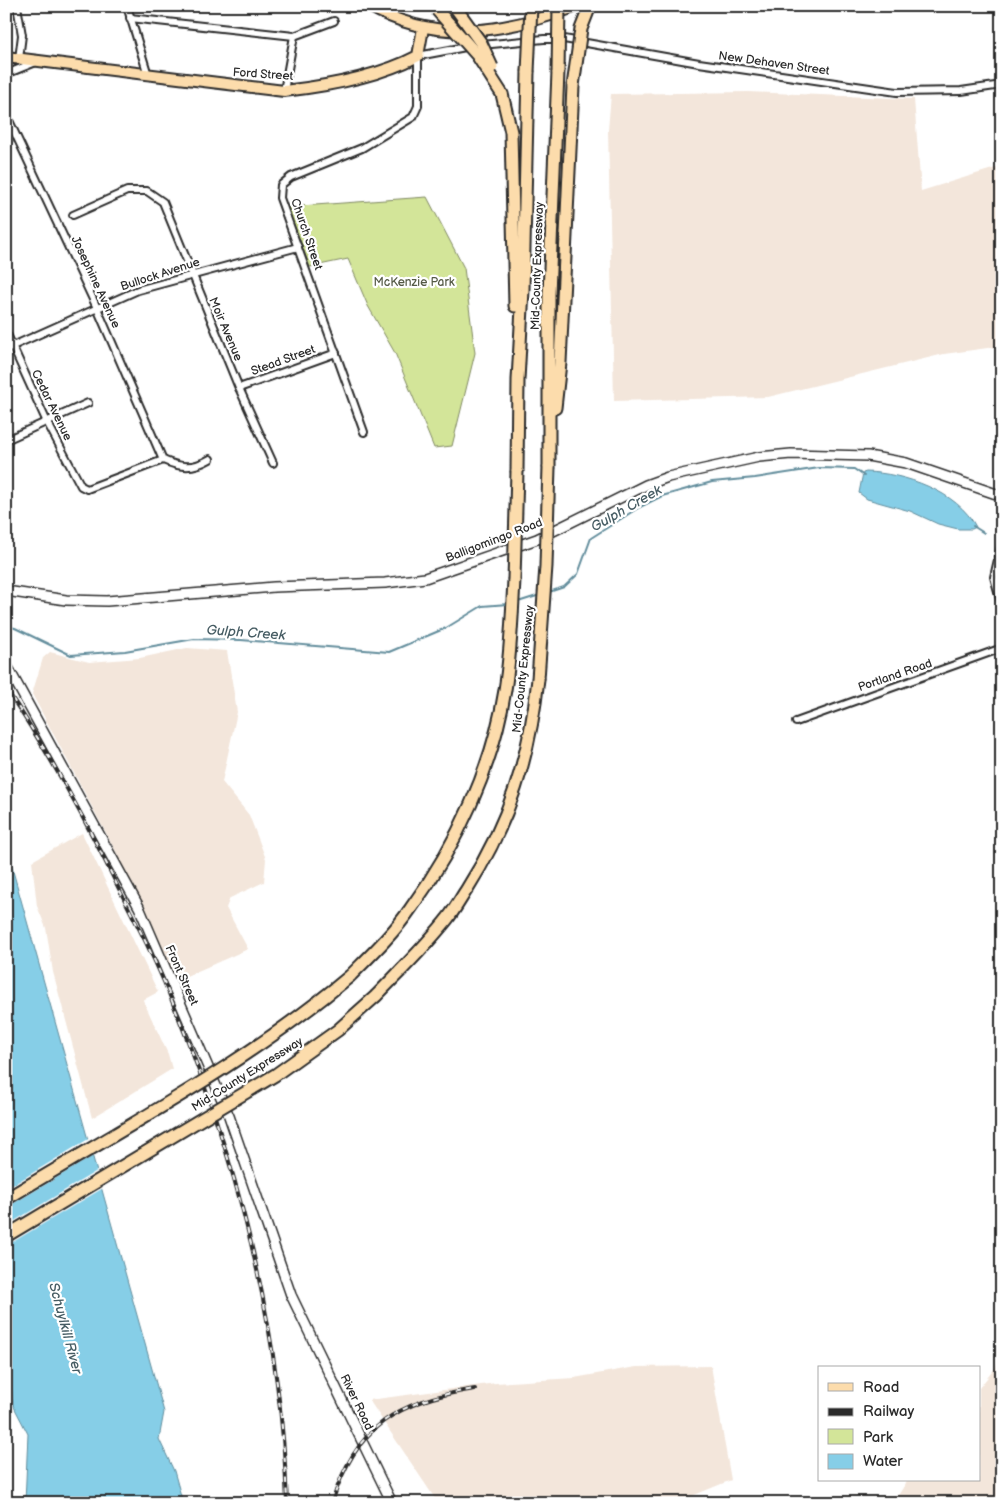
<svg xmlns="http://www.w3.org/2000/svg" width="1008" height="1509" viewBox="0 0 1008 1509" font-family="'Balsamiq Sans',sans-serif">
<rect width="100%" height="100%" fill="#fff"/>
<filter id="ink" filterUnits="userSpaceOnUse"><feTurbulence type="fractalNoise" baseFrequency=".02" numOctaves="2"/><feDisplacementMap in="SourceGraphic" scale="10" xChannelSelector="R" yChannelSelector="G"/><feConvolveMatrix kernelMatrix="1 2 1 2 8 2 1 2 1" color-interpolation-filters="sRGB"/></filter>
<g filter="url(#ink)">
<g fill="#f3e6db">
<polygon points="748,92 914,99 921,191 1002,166 1002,346 944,354 768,397 614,401 608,130 611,94"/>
<polygon points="187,648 227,651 237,712 222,782 249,815 266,859 264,882 230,898 226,908 248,949 175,981 115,850 32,694 43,658 50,652 89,662 140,658"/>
<polygon points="82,833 158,992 143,1000 168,1054 172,1069 92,1118 53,972 46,928 37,906 32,861"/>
<polygon points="1002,1343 1002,1499 996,1503 828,1503 897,1497 908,1480 979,1480 979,1388 996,1367"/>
<polygon points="711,1366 731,1480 675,1503 438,1503 369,1400 496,1383 574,1378 636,1367"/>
</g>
<polygon fill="#d3e599" stroke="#7f8862" points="427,197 464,268 475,353 452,446 434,448 395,353 368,306 348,259 310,267 287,207"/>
<g fill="#86cee7" stroke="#628d9c">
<path d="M866,472C903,473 958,491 976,527L972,529H958L938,524L910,511L867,499L859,493L863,473Z"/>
<polygon points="6,846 164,1412 159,1439 174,1471 183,1503 25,1503 28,1434 13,1405 11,1383 6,1370"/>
</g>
<g fill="#fff">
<polygon points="90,1138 95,1155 6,1208 6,1189"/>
<polygon points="100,1169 105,1187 6,1246 6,1226"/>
</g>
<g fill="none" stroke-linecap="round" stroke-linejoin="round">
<g stroke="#628d9c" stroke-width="2">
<polyline points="973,526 984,533"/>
<polyline points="549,592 564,587 578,574 591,538 638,508 662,496 712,482 755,478 819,468 854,469 864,476"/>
<polyline points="518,602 540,595"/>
<polyline points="6,626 15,628 71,655 125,651 194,639 241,640 389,652 446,628 482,606 508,604"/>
</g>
<defs>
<g id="street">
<polyline points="17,6 22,35 19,59"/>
<polyline points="127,6 148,75"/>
<polyline points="130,18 294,36 334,21"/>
<polyline points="481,45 544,39 564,39 699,63 897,92 961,91 1002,85"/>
<polyline points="6,74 36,62"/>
<polyline points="284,91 294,36"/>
<polyline points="6,114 97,308 163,460"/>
<polyline points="73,215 127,191 147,191 163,202 239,388 273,463"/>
<path d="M6,332L46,420L81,486L87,489L163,460C181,468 193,469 210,459"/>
<polyline points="6,349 138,290 298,247"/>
<polyline points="239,388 336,353"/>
<polyline points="364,432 280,198 281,185 291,177 362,148 413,117 418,106 418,56 471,46"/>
<polyline points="6,440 88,403"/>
<polyline points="1002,542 994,577 1002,606"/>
<polyline points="796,722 1002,648"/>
</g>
<g id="secondary">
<polyline points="6,591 66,600 107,601 274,587 385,583 425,578 537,539 646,485 668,477 759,457 791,454 868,456 906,463 1002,496"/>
<polyline points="6,664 139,907 229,1116 291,1295 392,1503"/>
</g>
<g id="primary">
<path d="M369,6C437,45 507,32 577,6"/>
<path d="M6,57L284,91C329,86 378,77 418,56L423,28"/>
</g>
<g id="highway">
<polyline points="502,94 511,132 515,306"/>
<polyline points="555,408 560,363 573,86"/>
<polyline points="549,467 549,294 558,72"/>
<polyline points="517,471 518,380 523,290 528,72"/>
<path d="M350,976C371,955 394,933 411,908C457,845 493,767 505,690C511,653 512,616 514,580"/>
<path d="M376,996C401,970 426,946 448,918C455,909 461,898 467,889C509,823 530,756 538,679"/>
</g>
</defs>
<use href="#street" stroke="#2b2b2b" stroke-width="10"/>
<use href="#secondary" stroke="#2b2b2b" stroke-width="12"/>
<use href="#primary" stroke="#2b2b2b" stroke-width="14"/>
<use href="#highway" stroke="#2b2b2b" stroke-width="15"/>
<use href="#street" stroke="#fff" stroke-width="6"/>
<use href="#secondary" stroke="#fff" stroke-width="9"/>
<use href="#primary" stroke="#fcdcac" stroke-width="10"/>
<use href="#highway" stroke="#fcdcac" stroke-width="11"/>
<defs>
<g id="rail">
<path d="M6,689C49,752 85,819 118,887C138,926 158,965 174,1006C238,1163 281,1332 287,1503"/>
<path d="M332,1503C355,1426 399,1400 475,1389"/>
</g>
</defs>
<use href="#rail" stroke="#2b2b2b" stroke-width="4"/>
<use href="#rail" stroke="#fff" stroke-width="2" stroke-dasharray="5.5" stroke-linecap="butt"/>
<defs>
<g id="highway-bridge">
<polyline points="455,7 481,43 492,67"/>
<polyline points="437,10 477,55 502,94"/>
<polyline points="528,72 531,6"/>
<polyline points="558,72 559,6"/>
<polyline points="573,86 581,29 590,6"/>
<polyline points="514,580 517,471"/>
<polyline points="538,679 546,566 549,467"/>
<path d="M6,1199C123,1128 246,1064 350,976"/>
<polyline points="6,1236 275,1075 338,1030 376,996"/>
</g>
</defs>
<use href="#highway-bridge" stroke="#2b2b2b" stroke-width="15" stroke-linecap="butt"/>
<use href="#highway-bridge" stroke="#fcdcac" stroke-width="11"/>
</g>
</g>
<g text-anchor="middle" stroke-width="4.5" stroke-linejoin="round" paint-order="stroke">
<g font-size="12" fill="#2b2b2b" stroke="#fff">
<text transform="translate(774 63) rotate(8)" y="4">New Dehaven Street</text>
<text transform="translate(263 74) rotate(4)" y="4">Ford Street</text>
<text transform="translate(307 234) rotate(71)" y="4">Church Street</text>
<text transform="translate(537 266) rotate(-88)" y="4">Mid-County Expressway</text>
<text transform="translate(160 274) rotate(-18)" y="4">Bullock Avenue</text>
<text transform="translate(96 282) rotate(65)" y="4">Josephine Avenue</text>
<text transform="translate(226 329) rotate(67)" y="4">Moir Avenue</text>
<text transform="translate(283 360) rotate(-20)" y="4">Stead Street</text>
<text transform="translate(52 405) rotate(64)" y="4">Cedar Avenue</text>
<text transform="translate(494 540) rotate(-21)" y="4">Balligomingo Road</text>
<text transform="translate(523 669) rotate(-84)" y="4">Mid-County Expressway</text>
<text transform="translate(895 675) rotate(-19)" y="4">Portland Road</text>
<text transform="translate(182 975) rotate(66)" y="4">Front Street</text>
<text transform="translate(247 1074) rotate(-32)" y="4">Mid-County Expressway</text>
<text transform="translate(357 1402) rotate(64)" y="4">River Road</text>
</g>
<g font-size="12" fill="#555a46" stroke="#fff">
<text x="414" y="286">McKenzie Park</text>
</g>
<g font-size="14" font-style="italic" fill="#465c63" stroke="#fff">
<text transform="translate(626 508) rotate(-30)" y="5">Gulph Creek</text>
<text transform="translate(246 632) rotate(4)" y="5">Gulph Creek</text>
<text transform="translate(66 1328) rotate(75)" y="5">Schuylkill River</text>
</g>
</g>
<rect width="1008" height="1509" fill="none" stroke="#fff" stroke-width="25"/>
<rect x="12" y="12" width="983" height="1484" fill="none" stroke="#2b2b2b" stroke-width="2" filter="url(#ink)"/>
<rect x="818" y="1366" width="162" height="115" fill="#ffffff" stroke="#aaaaaa"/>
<rect x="828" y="1383" width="25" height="8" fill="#fcdcac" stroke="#aaaaaa"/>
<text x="863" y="1392" font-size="15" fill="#2b2b2b">Road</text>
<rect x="828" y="1408" width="25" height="8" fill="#2b2b2b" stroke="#aaaaaa"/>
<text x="863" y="1416" font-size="15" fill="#2b2b2b">Railway</text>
<rect x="828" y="1429" width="25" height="15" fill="#d3e599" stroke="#aaaaaa"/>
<text x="863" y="1442" font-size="15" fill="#2b2b2b">Park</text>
<rect x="828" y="1454" width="25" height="15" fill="#86cee7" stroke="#aaaaaa"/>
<text x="863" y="1466" font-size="15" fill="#2b2b2b">Water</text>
</svg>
